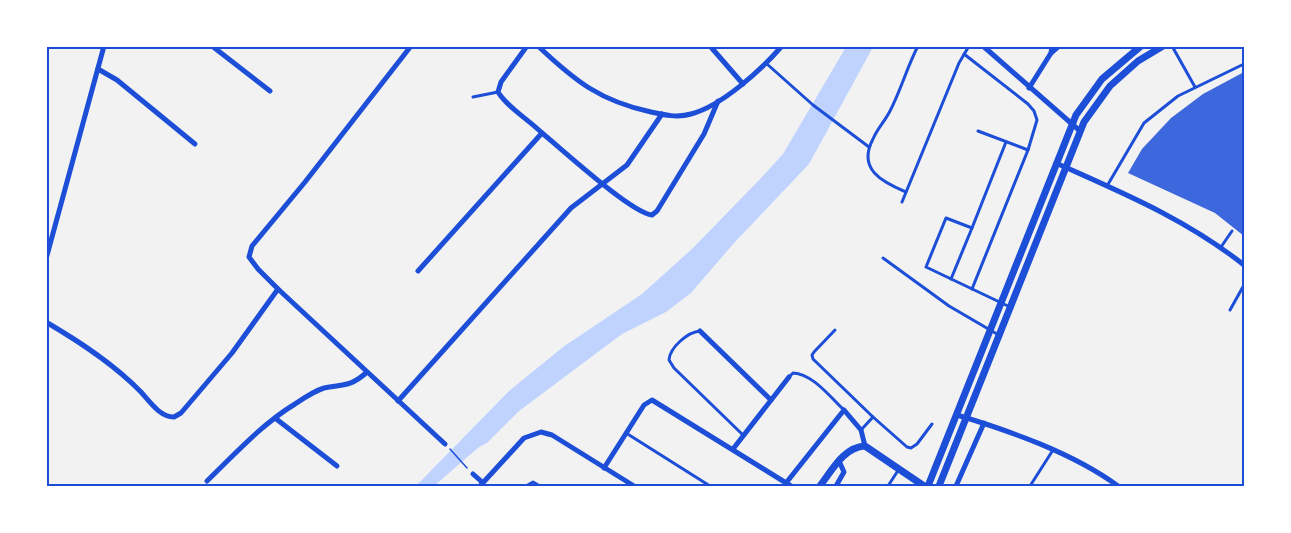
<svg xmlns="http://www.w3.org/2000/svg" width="1291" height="533" viewBox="0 0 1291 533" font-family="'Titillium Web',sans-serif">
<rect width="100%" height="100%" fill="#f2f2f2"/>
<polygon fill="#bfd3fe" points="846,47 873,47 809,164 734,243 691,293 666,312 622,334 519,411 487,443 479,447 434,486 416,486 509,391 563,347 642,294 693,248 762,177 783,154"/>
<polygon fill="#3d67dc" points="1244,72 1244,236 1215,213 1128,173 1142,149 1171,118 1203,94"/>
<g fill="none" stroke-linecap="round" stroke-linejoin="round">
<polyline stroke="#1d4ed8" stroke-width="1.5" points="450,449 467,468"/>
<g stroke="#1d4ed8" stroke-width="3">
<polyline points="1172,46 1195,87"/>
<polyline points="964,54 1028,104 1034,111 1037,120 1028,150 972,289"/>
<polyline points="767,64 813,105 869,147"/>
<polyline points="473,97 498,92"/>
<polyline points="978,131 1028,150"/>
<polyline points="1006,142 972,228 946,218 926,267 1010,307"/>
<polyline points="1107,186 1144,123 1178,96 1244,64"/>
<path d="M906,192C882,182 857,169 873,139C877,129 885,121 890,111C901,90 907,67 918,46"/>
<polyline points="902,202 959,63 969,46"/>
<polyline points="1221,247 1232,231"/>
<polyline points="883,258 949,306 997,334"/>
<polyline points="951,279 972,228"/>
<polyline points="1230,310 1244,285"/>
<polyline points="835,330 814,352 812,355 813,359 873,417 861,430"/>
<path d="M700,331C688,332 670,347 669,360L674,368L743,435"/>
<path d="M789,377L793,373C813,374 830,397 844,410"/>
<polyline points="873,417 907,447 911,448 917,444 932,424"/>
<polyline points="626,433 710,486"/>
<polyline points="526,486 533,482 540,486"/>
<polyline points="888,486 899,469"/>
<polyline points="1030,486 1053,450"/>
</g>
<g stroke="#1d4ed8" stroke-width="5">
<polyline points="212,46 270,91"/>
<polyline points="411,46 305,182 252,246 249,257 258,269 278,289 445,444"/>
<path d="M538,46C575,81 600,101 651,112C664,115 678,118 691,114C722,106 762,69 782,46"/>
<polyline points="710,46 743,84"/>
<polyline points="983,46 1080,131"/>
<polyline points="1051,53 1059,46"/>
<polyline points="98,69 117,80 195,144"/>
<polyline points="1029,88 1051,53 1052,46"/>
<path d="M542,133C563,150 630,212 652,215L657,211L704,134L718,101"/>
<path d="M1056,163C1123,193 1186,219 1244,265"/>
<polyline points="46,259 104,46"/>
<path d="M418,271L542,133C528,119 508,108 498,92L501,82L527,46"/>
<path d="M46,322C80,342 114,364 141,392C150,402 160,417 174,417L181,413L232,353L278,289"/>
<polyline points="700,331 771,400"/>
<polyline points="398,401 571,208 627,165 662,114"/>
<path d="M957,415C1010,431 1073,453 1118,486"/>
<polyline points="275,418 337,466"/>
<polyline points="733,449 789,377"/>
<polyline points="604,468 644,405 652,400 791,486"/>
<polyline points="473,474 482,482"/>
<path d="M207,481C235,454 262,424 295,404C304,398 314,391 324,388C343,384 350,387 366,373"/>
<polyline points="786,483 844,410 861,430 865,446"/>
<polyline points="480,486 524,438 541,432 552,435 634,486"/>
<polyline points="836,486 844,472 839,461"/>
<polyline points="956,486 984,423"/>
</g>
<g stroke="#1d4ed8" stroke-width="7">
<path d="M820,486C832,470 844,447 865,446L924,486"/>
<polyline points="928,486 1076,115 1102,79 1141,46"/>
<polyline points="939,486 1084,122 1110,86 1138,61 1163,46"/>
</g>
</g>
<rect width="1291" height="533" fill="none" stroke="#ffffff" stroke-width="96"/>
<rect x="48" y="48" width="1195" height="437" fill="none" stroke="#1d4ed8" stroke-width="2"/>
</svg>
